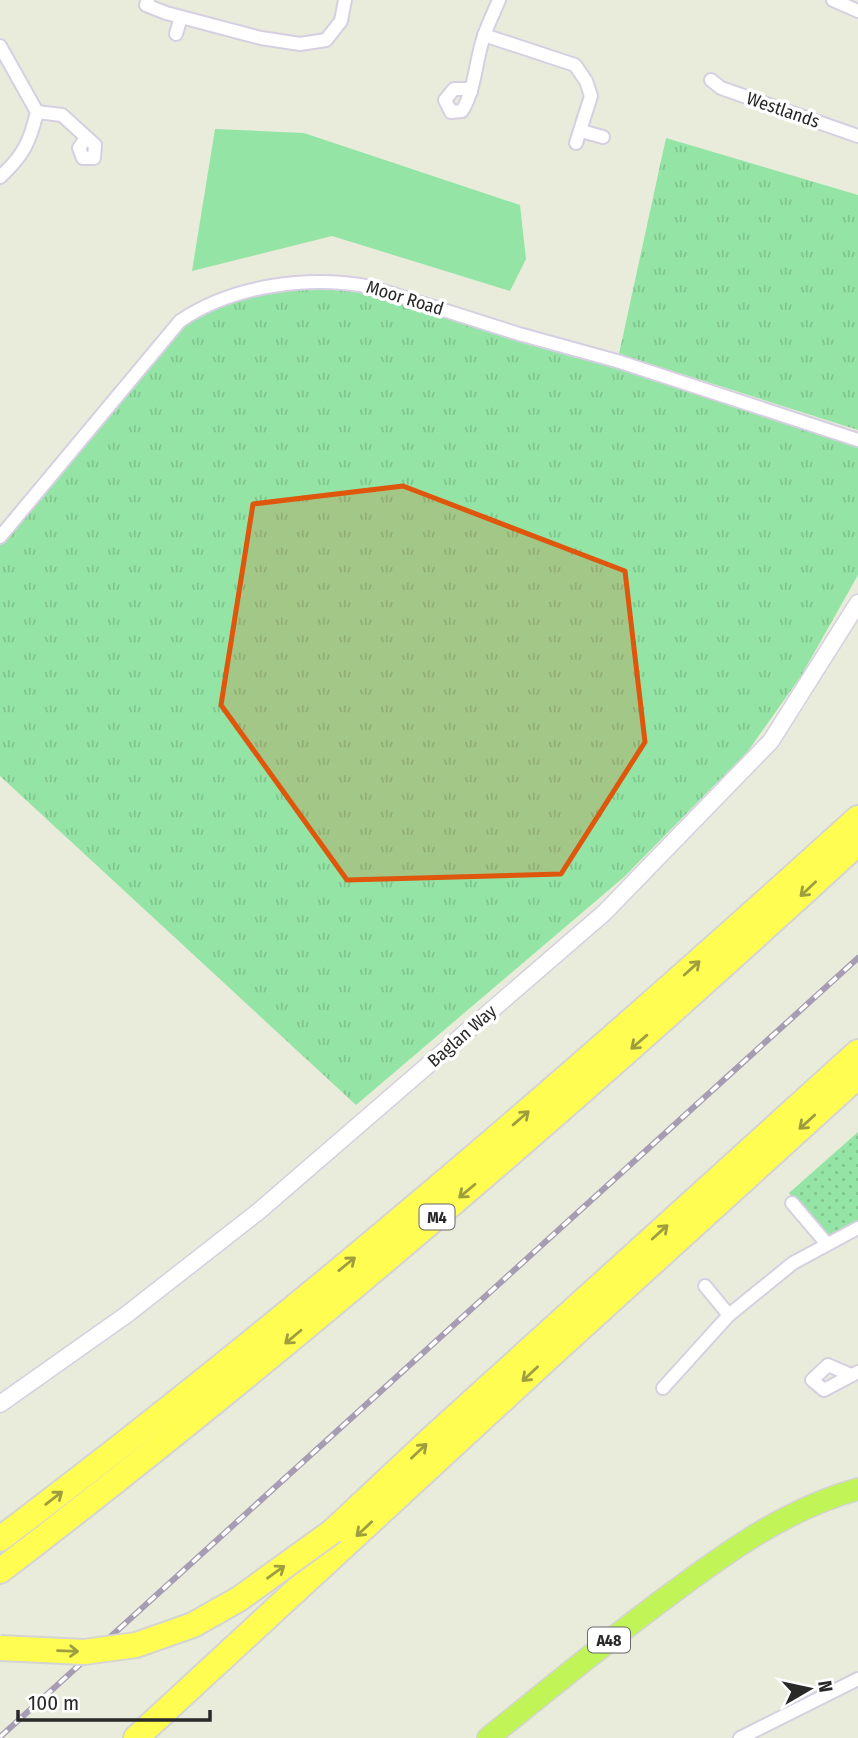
<svg xmlns="http://www.w3.org/2000/svg" width="858" height="1738" viewBox="0 0 858 1738" font-family="'Fira Sans Condensed',sans-serif">
<defs>
<pattern id="grass-tufts" width="24" height="20" patternUnits="userSpaceOnUse" patternTransform="scale(1.75)"><rect width="24" height="20" fill="#94e4a5"/><path d="M3 7l-1-3M5 7V3M7 7l1-3M15 17l-1-3M17 17v-4M19 17l1-3" fill="none" stroke="#80c48e"/></pattern>
<pattern id="park-dots" width="8" height="8" patternUnits="userSpaceOnUse" patternTransform="scale(1.75)"><rect width="8" height="8" fill="#94e4a5"/><path d="M2 2h.1M6 6h.1" fill="none" stroke="#80c48e" stroke-width="1.8" stroke-linecap="round"/></pattern>
</defs>
<rect width="100%" height="100%" fill="#e9ecda"/>
<g fill="url(#grass-tufts)">
<polygon points="666,138 858,195 858,430 619,354"/>
<polygon points="350,283 858,442 858,575 801,676 748,751 624,877 356,1105 0,776 0,538 180,321 223,298"/>
</g>
<polygon fill="url(#park-dots)" points="858,1132 858,1222 828,1237 789,1193"/>
<polygon fill="#94e4a5" points="215,129 304,133 520,205 526,259 510,291 332,236 192,271"/>
<g fill="none" stroke-linecap="round" stroke-linejoin="round">
<defs>
<g id="minor">
<polyline points="148,0 146,5 166,13 261,38 300,44 326,40 341,21 345,0"/>
<polyline points="833,0 858,11"/>
<polyline points="176,34 181,17"/>
<polyline points="484,35 575,65 586,81 591,96 576,143"/>
<path d="M0,46L37,112C30,142 23,156 0,177"/>
<polyline points="711,80 721,88 858,136"/>
<path d="M471,92L466,89H454L445,100L451,112L462,111C476,88 475,61 484,36C488,24 494,12 499,0"/>
<polyline points="37,112 62,115 95,145 94,158 83,158 79,148 86,138"/>
<polyline points="581,131 603,137"/>
<path d="M0,537L180,321C233,285 309,275 371,287L519,334L617,361L858,440"/>
<polyline points="792,1203 827,1244"/>
<polyline points="705,1286 729,1315"/>
<polyline points="851,1375 828,1365 812,1380 824,1390 858,1372"/>
<polyline points="663,1388 729,1315 793,1263 858,1228"/>
<polyline points="740,1738 858,1679"/>
</g>
<polyline id="tertiary" points="0,1404 126,1315 259,1211 604,913 771,741 858,603"/>
<path id="primary" d="M488,1738C548,1690 607,1641 668,1596C727,1552 786,1509 858,1489"/>
<g id="motorway">
<polyline points="333,1531 431,1439 858,1052"/>
<path d="M0,1539C298,1314 581,1069 858,818"/>
<path d="M0,1571C298,1343 582,1097 858,843"/>
<polyline points="136,1738 548,1358 858,1076"/>
</g>
</defs>
<use href="#minor" stroke="#d6cfe2" stroke-width="16"/>
<use href="#tertiary" stroke="#d6cfe2" stroke-width="19"/>
<use href="#primary" stroke="#d4d4d4" stroke-width="24"/>
<use href="#motorway" stroke="#d4d4d4" stroke-width="28"/>
<use href="#minor" stroke="#fff" stroke-width="12"/>
<use href="#tertiary" stroke="#fff" stroke-width="16"/>
<use href="#primary" stroke="#c1f456" stroke-width="21"/>
<use href="#motorway" stroke="#fffd51" stroke-width="24"/>
<defs>
<polyline id="rail" points="0,1737 858,958"/>
</defs>
<use href="#rail" stroke="#a69cb4" stroke-width="6"/>
<use href="#rail" stroke="#fff" stroke-width="3.5" stroke-dasharray="10" stroke-linecap="butt"/>
<defs>
<polyline id="motorway-bridge" points="0,1648 84,1652 136,1645 193,1625 239,1599 333,1531"/>
</defs>
<use href="#motorway-bridge" stroke="#d4d4d4" stroke-width="28" stroke-linecap="butt"/>
<use href="#motorway-bridge" stroke="#fffd51" stroke-width="24"/>
</g>
<defs><path id="oneway-shaft" d="M-6 0H5M1.5-3L5.5 0L1.5 3" fill="none" stroke-width="1.6" stroke-linecap="round" stroke-linejoin="round" transform="scale(1.75)"/></defs>
<g stroke="#9f9e3f">
<use href="#oneway-shaft" transform="translate(808 889) rotate(137)"/>
<use href="#oneway-shaft" transform="translate(692 968) rotate(-42)"/>
<use href="#oneway-shaft" transform="translate(639 1042) rotate(139)"/>
<use href="#oneway-shaft" transform="translate(521 1118) rotate(-41)"/>
<use href="#oneway-shaft" transform="translate(807 1122) rotate(138)"/>
<use href="#oneway-shaft" transform="translate(467 1191) rotate(140)"/>
<use href="#oneway-shaft" transform="translate(660 1232) rotate(-42)"/>
<use href="#oneway-shaft" transform="translate(347 1264) rotate(-39)"/>
<use href="#oneway-shaft" transform="translate(293 1337) rotate(140)"/>
<use href="#oneway-shaft" transform="translate(530 1374) rotate(137)"/>
<use href="#oneway-shaft" transform="translate(419 1451) rotate(-43)"/>
<use href="#oneway-shaft" transform="translate(54 1498) rotate(-38)"/>
<use href="#oneway-shaft" transform="translate(364 1529) rotate(137)"/>
<use href="#oneway-shaft" transform="translate(276 1572) rotate(-36)"/>
<use href="#oneway-shaft" transform="translate(68 1651) rotate(2)"/>
</g>
<path fill="#de570d" fill-opacity="0.2" stroke="#de570d" stroke-width="5" stroke-linejoin="round" d="M403,486L625,571L645,742L561,874L347,880L221,705L253,504Z"/>
<g text-anchor="middle" stroke-width="7" stroke-linejoin="round" paint-order="stroke">
<g fill="#fff" stroke="#696969" stroke-width="2">
<rect x="419.5" y="1204.5" width="35" height="25" rx="5"/>
<rect x="588" y="1627.5" width="42" height="25" rx="5"/>
</g>
<g font-size="16" font-weight="bold" fill="#292929">
<text x="437" y="1223">M4</text>
<text x="609" y="1646">A48</text>
</g>
<g font-size="18" fill="#292929" stroke="#fff">
<text transform="translate(783 110) rotate(19)" y="6">Westlands</text>
<text transform="translate(405 298) rotate(17)" y="6">Moor Road</text>
<text transform="translate(462 1036) rotate(-41)" y="6">Baglan Way</text>
</g>
</g>
<g transform="translate(809 1689) rotate(81)" stroke="#ffffff" stroke-width="5" paint-order="stroke">
<path d="M0-5L12 26L0 18L-12 26Z" fill="#292929"/>
<text y="-10" font-size="19" font-weight="bold" text-anchor="middle" fill="#292929">N</text>
</g>
<path d="M18 1710v10h192v-10" fill="none" stroke="#292929" stroke-width="3.5"/>
<text x="28" y="1710" font-size="21" fill="#292929" stroke="#ffffff" stroke-width="5" paint-order="stroke">100 m</text>
</svg>
